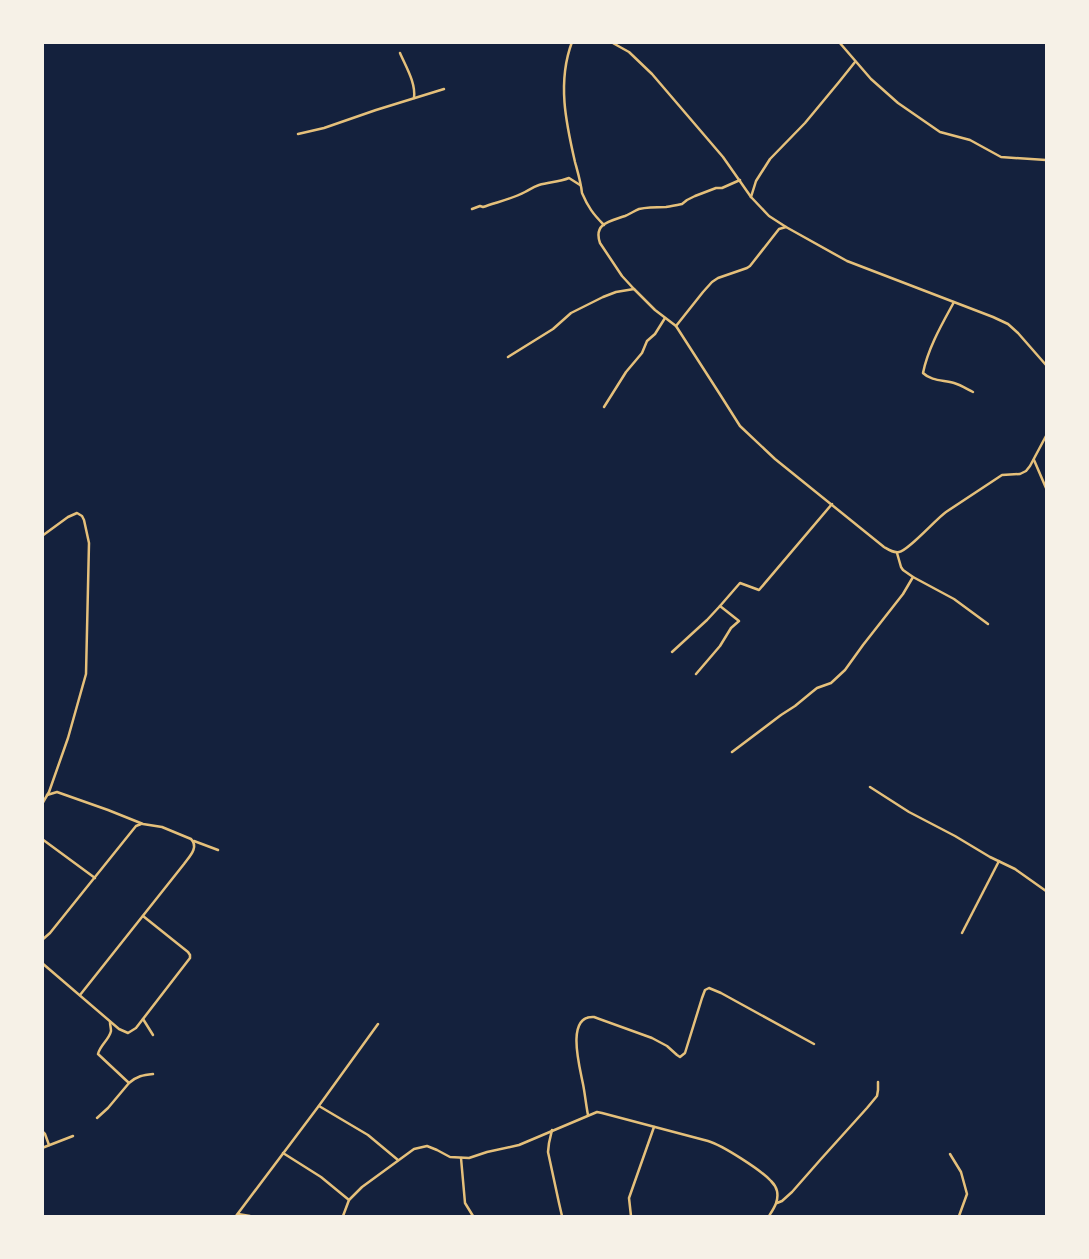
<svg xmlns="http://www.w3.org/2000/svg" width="1089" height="1259" viewBox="0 0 1089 1259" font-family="Jost,sans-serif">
<rect width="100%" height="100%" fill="#14213d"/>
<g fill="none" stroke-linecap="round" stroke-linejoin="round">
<g stroke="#e5c07b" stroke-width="2.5">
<path d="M572,42C557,82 566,123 575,162C578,173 581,183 582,193C588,207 593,214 604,225"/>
<polyline points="611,42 629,52 652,74 723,157 751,197 769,216 786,227 847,261 993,317 1008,324 1018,333 1046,365"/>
<polyline points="839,42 871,79 898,103 940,132 970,140 1001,157 1046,160"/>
<path d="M400,53C406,67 416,83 414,98"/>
<polyline points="298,134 324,128 376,110 444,89"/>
<path d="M740,180L722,188H716L695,196L687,200L682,204C677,205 672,206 666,207C657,207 648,207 639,209C634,211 630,214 625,216C611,221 593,223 600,243L622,276L634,289L655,310L676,326L721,396L740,426L775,459L884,547C889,550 893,553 899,552C908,551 936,519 946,512L1002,475L1020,474L1026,471L1030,466L1046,436"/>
<polyline points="751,197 756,181 770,159 805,123 839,82 855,62"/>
<path d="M472,209L480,206L483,207C497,202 512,199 525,192C529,190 533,187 539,185C549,182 559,182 569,178L580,185"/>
<path d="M954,302C942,324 928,348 923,373C931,381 944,380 954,383C961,385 967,389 973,392"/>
<polyline points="676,326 703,292 712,282 718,278 747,268 750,266 779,229 786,227"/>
<polyline points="508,357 553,329 571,313 603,297 616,292 634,289"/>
<polyline points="604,407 626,372 642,353 647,341 655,334 665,318"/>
<polyline points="1034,460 1046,488"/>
<polyline points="42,536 68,517 77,513 82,516 84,520 89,543 86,674 68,738 49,792 42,804"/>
<polyline points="897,553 901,567 903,570 913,577 954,599 988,624"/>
<polyline points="672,652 707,620 720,606"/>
<polyline points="696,674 720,646 731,628 739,621 720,606 740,583 759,590 832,504"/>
<polyline points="732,752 781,715 795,706 812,692 817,688 831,683 845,670 863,645 903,594 913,577"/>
<polyline points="870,787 909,812 955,836 990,857 1015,869 1046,891"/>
<path d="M47,795L57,792L108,810L143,824L162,827L191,839C199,847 190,856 184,864L80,995"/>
<polyline points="42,839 95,878"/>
<polyline points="194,841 218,850"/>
<polyline points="962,933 999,861"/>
<polyline points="42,940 50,933 136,826 141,824"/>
<polyline points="42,963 119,1029 128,1033 136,1028 190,958 190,955 188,952 143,916"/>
<polyline points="143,1019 153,1035"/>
<path d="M129,1083C137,1076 143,1075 153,1074"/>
<polyline points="319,1106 368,1135 398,1160"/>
<path d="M588,1115C586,1105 585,1094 583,1084C580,1068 565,1015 594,1017L652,1038L667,1046L677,1055L680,1057L685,1053L702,998L705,990L709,988L721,993L814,1044"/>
<path d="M97,1118L108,1108L129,1083L98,1054C100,1045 109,1040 111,1031C111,1028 110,1025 110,1022"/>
<polyline points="552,1130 549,1143 548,1152 559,1203 562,1216"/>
<polyline points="42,1131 45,1134 49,1145"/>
<polyline points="42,1148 73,1136"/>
<polyline points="283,1153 321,1177 349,1200"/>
<polyline points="950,1154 961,1172 967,1194 959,1216"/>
<polyline points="461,1158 465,1203 473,1216"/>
<polyline points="777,1203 782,1201 792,1192 821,1159 867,1108 877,1096 878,1090 878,1082"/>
<polyline points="238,1214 250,1216"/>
<polyline points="236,1216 318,1107 378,1024"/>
<path d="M343,1216L349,1200L362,1187L414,1149L427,1146L437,1150L450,1157L469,1158L487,1152L519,1145L597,1112L602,1113L708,1141C722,1145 761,1170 771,1181C774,1184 776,1187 777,1191C779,1201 774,1208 769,1216"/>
<polyline points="631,1216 629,1198 654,1127"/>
</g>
</g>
<rect width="1089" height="1259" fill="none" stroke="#f6f1e7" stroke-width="88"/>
</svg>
